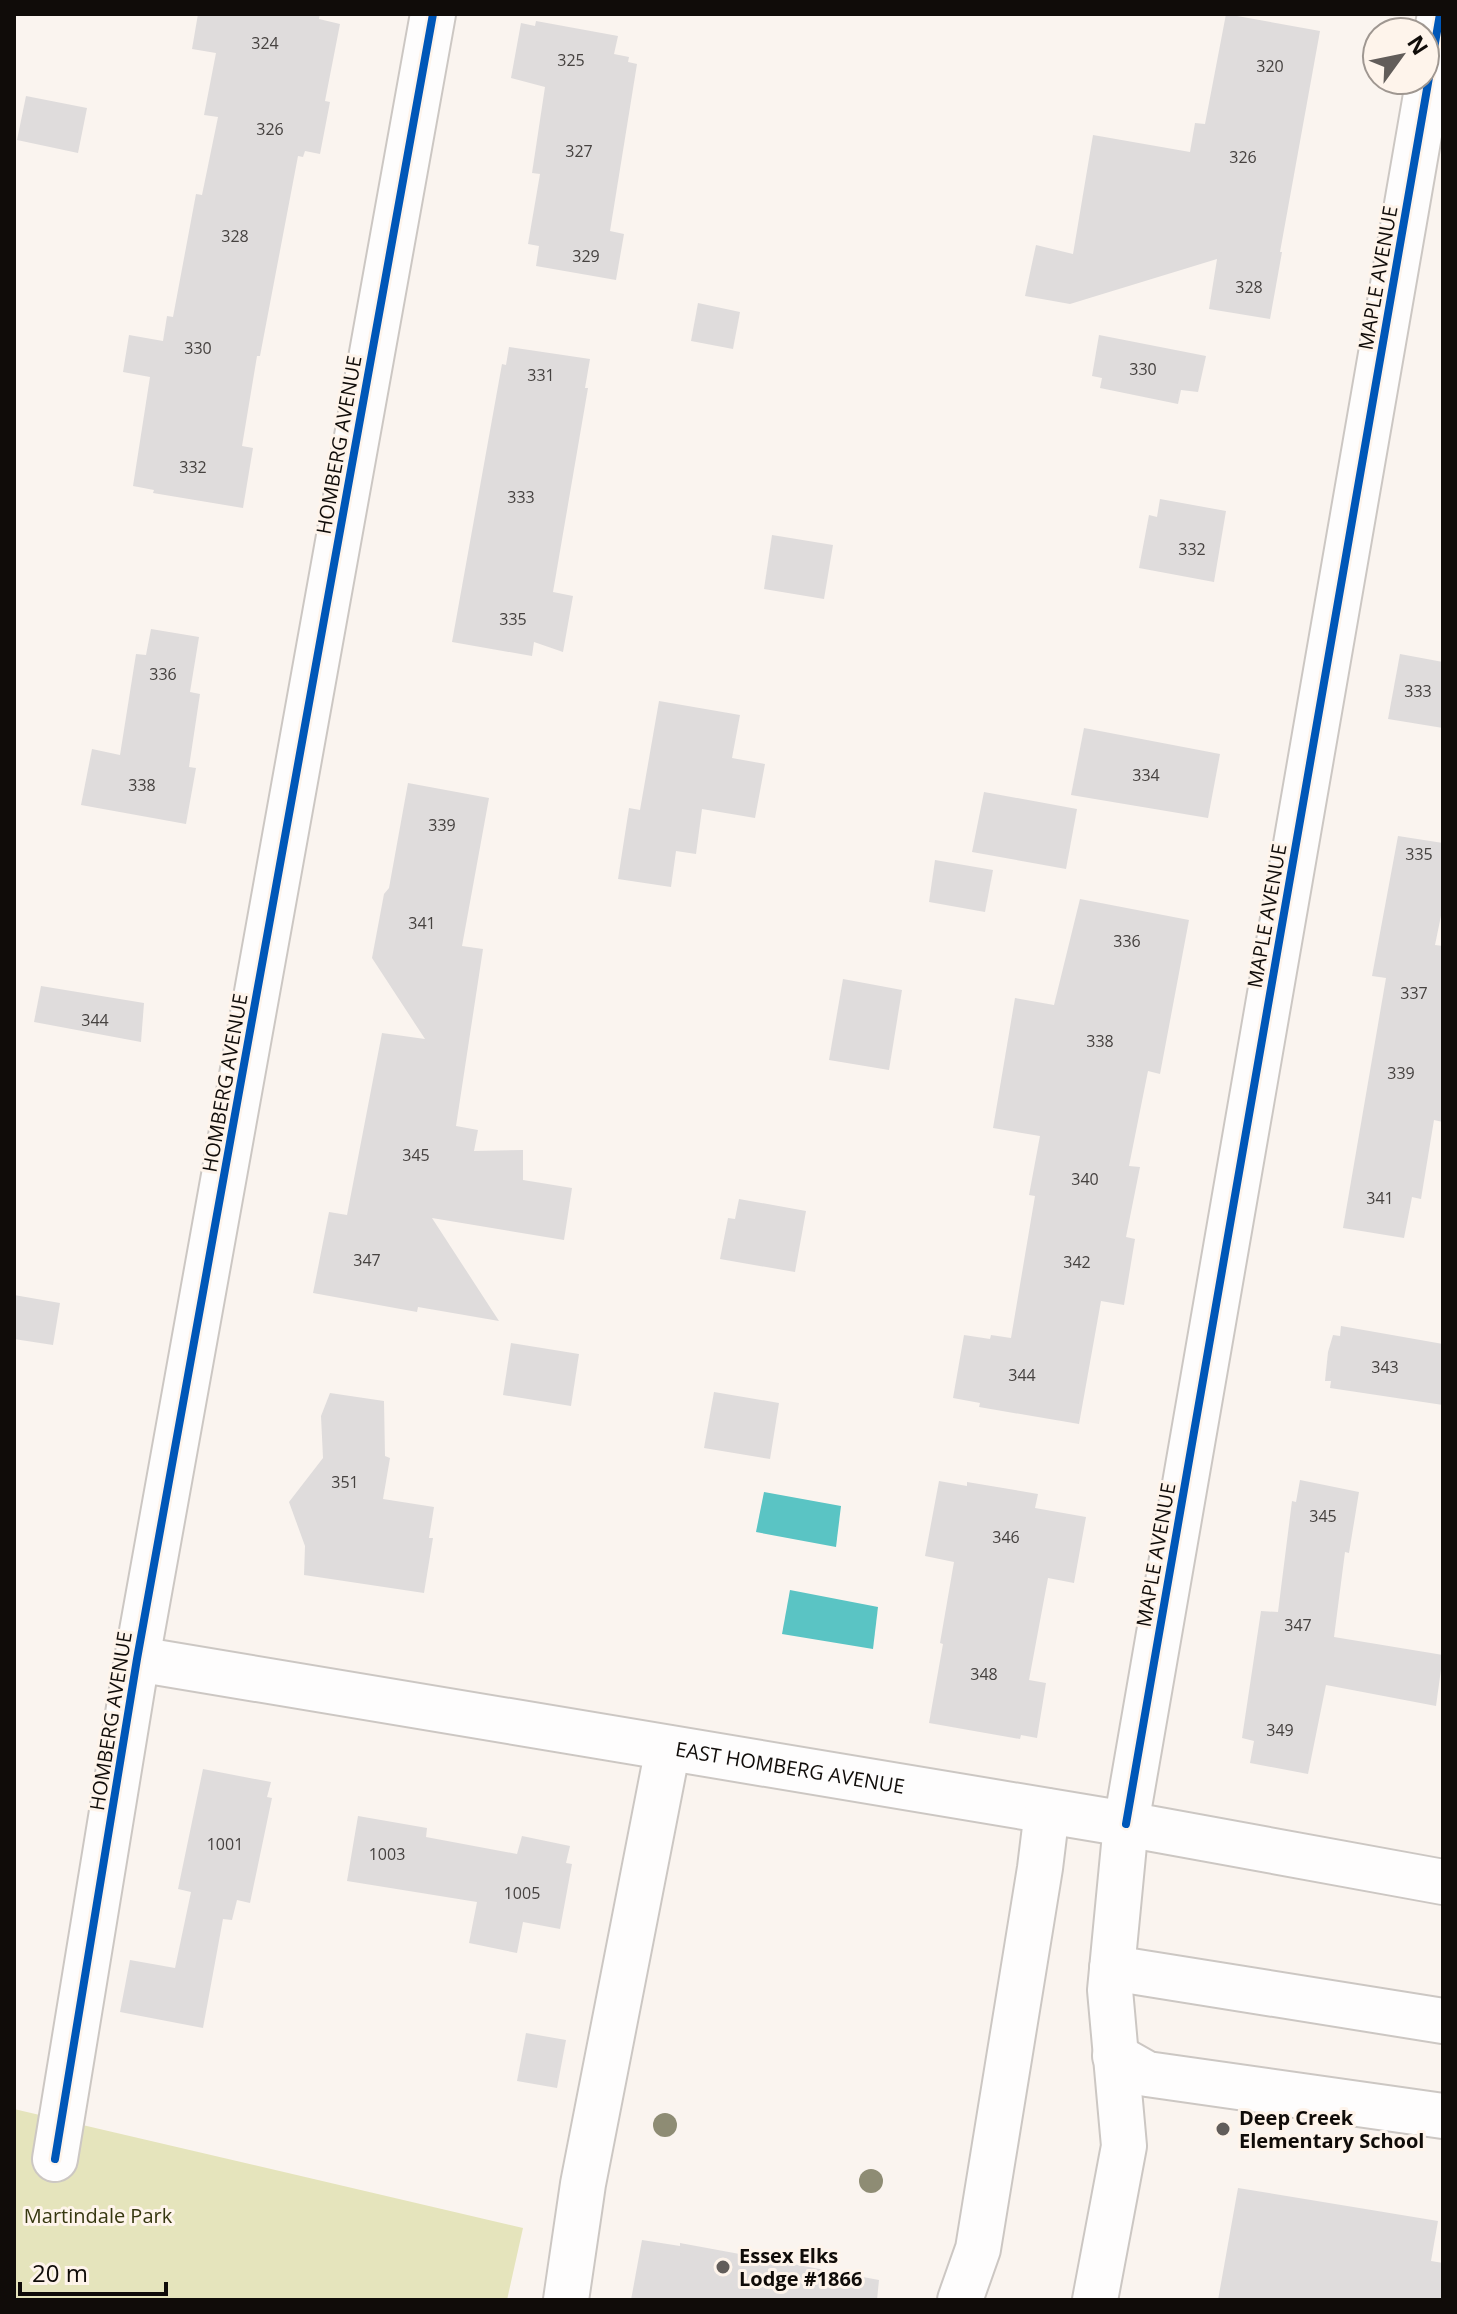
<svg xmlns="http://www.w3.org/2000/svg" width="1457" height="2314" viewBox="0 0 1457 2314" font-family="'Open Sans',sans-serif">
<rect width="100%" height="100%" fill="#faf4ef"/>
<polygon fill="#e5e4bc" points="14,2109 523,2228 507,2300 14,2300"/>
<g fill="#5ac4c4">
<polygon points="764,1492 841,1506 836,1547 756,1532"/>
<polygon points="790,1590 878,1607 873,1649 782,1634"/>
</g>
<g fill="#dfdcdc">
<polygon points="198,14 320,14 319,19 340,24 325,101 330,102 320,154 305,151 303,157 298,156 260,356 257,356 242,446 253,448 243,508 153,493 154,490 133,486 150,377 123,372 129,335 163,341 167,316 173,317 196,194 202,195 218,117 204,115 216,53 192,49"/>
<polygon points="1226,14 1320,31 1280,252 1282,252 1270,319 1209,309 1217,259 1070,304 1025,296 1036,245 1073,254 1093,135 1190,152 1195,123 1205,124"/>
<polygon points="536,21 618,36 614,54 629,57 628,62 637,64 610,231 624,234 616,280 536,266 539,246 528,244 540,174 532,173 545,87 511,78 521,23 535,26"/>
<polygon points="26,96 87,108 78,153 17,140"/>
<polygon points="698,303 740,312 733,349 691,341"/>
<polygon points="1099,335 1206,356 1198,392 1181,390 1178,404 1100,388 1102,378 1092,376"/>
<polygon points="509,347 590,359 585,388 588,388 553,592 573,596 563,652 534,642 532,656 452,642 502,364 506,365"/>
<polygon points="1160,499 1226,511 1214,582 1139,568 1149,515 1157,517"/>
<polygon points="772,535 833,545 824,599 764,589"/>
<polygon points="151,629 199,637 190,692 200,694 189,767 196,768 186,824 81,805 92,749 120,755 136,654 146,655"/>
<polygon points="1400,654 1443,662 1443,728 1388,719"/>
<polygon points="659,701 740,715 732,758 765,764 755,818 702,809 696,854 676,851 671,887 618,879 629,808 640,810"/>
<polygon points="1084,728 1220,754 1208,818 1071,795"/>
<polygon points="408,783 489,798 462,946 483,949 456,1126 478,1130 474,1151 523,1150 523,1180 572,1188 564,1240 432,1218 499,1321 418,1307 417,1312 313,1293 329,1212 347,1215 382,1033 425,1039 372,958 384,894 389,888"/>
<polygon points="984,792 1077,809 1066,869 972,852"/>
<polygon points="1398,836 1443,843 1443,906 1435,945 1443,946 1443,1122 1434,1120 1421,1199 1412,1197 1404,1238 1343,1228 1386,978 1372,976"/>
<polygon points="935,860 993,870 985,912 929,902"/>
<polygon points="1080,899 1189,920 1160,1074 1148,1071 1129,1166 1140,1167 1126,1237 1135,1239 1124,1305 1101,1301 1079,1424 979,1407 980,1403 953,1398 964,1335 990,1339 991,1335 1011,1338 1035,1196 1029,1195 1040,1136 993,1128 1015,998 1054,1005"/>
<polygon points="843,979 902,990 889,1070 829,1060"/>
<polygon points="41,986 144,1003 141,1042 34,1022"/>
<polygon points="739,1199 806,1211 795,1272 720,1259 728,1218 735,1219"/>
<polygon points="14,1295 60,1303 53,1345 14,1339"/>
<polygon points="1341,1326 1443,1344 1443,1405 1330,1388 1331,1381 1325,1381 1328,1352 1333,1335 1340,1336"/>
<polygon points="511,1343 579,1354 571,1406 503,1395"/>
<polygon points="714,1392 779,1403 770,1459 704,1448"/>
<polygon points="330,1393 384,1401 385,1456 390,1458 383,1499 434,1507 429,1538 433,1538 424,1593 304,1575 305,1546 289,1502 323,1458 321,1416"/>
<polygon points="1300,1480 1359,1492 1349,1553 1345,1552 1334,1637 1443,1655 1436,1706 1326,1685 1308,1774 1250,1763 1254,1741 1242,1738 1261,1611 1278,1612 1292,1501 1296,1502"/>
<polygon points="939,1481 967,1486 967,1482 1038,1494 1035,1508 1086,1517 1074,1583 1048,1578 1029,1680 1046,1683 1037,1738 1021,1735 1020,1739 929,1723 943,1644 940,1643 954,1562 925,1556"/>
<polygon points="203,1769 271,1782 267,1797 272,1798 250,1903 237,1900 232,1920 223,1919 203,2028 120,2012 130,1960 175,1968 191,1892 178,1889"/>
<polygon points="358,1816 427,1828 426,1837 517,1854 522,1836 570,1846 566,1863 572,1864 560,1929 523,1922 517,1953 469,1943 477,1902 347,1881"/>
<polygon points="526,2033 566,2040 557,2088 517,2081"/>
<polygon points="1238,2188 1438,2221 1431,2261 1443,2263 1443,2300 1218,2300"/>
<polygon points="642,2240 680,2246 680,2243 879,2280 877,2300 631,2300"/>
</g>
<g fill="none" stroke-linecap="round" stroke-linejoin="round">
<defs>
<g id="minor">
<path id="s1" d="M137,1659L1126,1824L1443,1882"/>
<polyline points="1112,1968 1443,2021"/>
<polyline points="1115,2056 1147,2074 1443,2116"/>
<polyline points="55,2159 137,1659 433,14"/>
<polyline points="566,2300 583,2184 668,1748"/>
<polyline points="960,2300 978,2249 1040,1868 1047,1811"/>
<polyline points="1095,2300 1124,2146 1110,1990 1126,1824 1440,14"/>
</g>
</defs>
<use href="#minor" stroke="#ccc7c3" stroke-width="48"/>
<use href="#minor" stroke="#fefdfd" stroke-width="44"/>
<defs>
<g id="cycleway">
<polyline points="1126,1824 1440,14"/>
<polyline points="55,2159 137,1659 433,14"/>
</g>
</defs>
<use href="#cycleway" stroke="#fef4eb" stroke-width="13"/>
<use href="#cycleway" stroke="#0057b8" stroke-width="8"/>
</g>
<g fill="#8e8c74">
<circle cx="665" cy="2125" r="12"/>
<circle cx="871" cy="2181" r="12"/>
</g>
<g fill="#625d5a" stroke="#fef4eb" stroke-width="3">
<circle cx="1223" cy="2129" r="8"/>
<circle cx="723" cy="2267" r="8"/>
</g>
<g text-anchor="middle" stroke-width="6" stroke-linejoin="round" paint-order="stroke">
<g font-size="16" fill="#464240">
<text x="265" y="49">324</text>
<text x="571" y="66">325</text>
<text x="1270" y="72">320</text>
<text x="270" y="135">326</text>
<text x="579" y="157">327</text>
<text x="1243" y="163">326</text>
<text x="235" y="242">328</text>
<text x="586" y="262">329</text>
<text x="1249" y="293">328</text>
<text x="198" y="354">330</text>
<text x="1143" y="375">330</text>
<text x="541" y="381">331</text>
<text x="193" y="473">332</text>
<text x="521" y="503">333</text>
<text x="1192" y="555">332</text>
<text x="513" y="625">335</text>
<text x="163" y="680">336</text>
<text x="1418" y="697">333</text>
<text x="1146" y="781">334</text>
<text x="142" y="791">338</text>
<text x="442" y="831">339</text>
<text x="1419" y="860">335</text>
<text x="422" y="929">341</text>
<text x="1127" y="947">336</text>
<text x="1414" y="999">337</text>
<text x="95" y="1026">344</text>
<text x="1100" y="1047">338</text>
<text x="1401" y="1079">339</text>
<text x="416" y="1161">345</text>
<text x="1085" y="1185">340</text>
<text x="1380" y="1204">341</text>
<text x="367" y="1266">347</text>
<text x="1077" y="1268">342</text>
<text x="1385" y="1373">343</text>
<text x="1022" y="1381">344</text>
<text x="345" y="1488">351</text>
<text x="1323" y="1522">345</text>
<text x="1006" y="1543">346</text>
<text x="1298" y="1631">347</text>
<text x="984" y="1680">348</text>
<text x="1280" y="1736">349</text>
<text x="225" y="1850">1001</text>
<text x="387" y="1860">1003</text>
<text x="522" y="1899">1005</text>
</g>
<g font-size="20" fill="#100c09" stroke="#fef4eb">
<text transform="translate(1378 278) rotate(-80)" y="7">MAPLE AVENUE</text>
<text transform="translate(339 445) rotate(-80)" y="7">HOMBERG AVENUE</text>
<text transform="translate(1267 916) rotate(-80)" y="7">MAPLE AVENUE</text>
<text transform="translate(225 1083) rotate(-80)" y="7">HOMBERG AVENUE</text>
<text transform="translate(1156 1555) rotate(-80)" y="7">MAPLE AVENUE</text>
<text transform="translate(111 1721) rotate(-81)" y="7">HOMBERG AVENUE</text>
<text dy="7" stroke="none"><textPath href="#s1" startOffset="662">EAST HOMBERG AVENUE</textPath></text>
</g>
<g font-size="20" font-weight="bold" fill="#100c09" stroke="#fef4eb" text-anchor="start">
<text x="1239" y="2125">Deep Creek<tspan x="1239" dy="23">Elementary School</tspan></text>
<text x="739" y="2263">Essex Elks<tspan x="739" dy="23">Lodge #1866</tspan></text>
</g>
<g font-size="20" fill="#363710" stroke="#fef4eb">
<text x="98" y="2223">Martindale Park</text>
</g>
</g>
<rect width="1457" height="2314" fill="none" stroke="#100c09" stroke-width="32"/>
<g transform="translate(1401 56) rotate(57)"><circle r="38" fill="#fef4eb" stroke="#9f9791" stroke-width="2"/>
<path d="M0-6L14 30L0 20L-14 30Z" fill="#625d5a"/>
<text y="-12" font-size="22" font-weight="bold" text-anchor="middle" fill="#100c09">N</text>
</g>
<path d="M20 2282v12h146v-12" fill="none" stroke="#100c09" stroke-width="4"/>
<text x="32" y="2282" font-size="24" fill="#100c09" stroke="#fef4eb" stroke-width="6" paint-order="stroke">20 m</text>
</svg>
